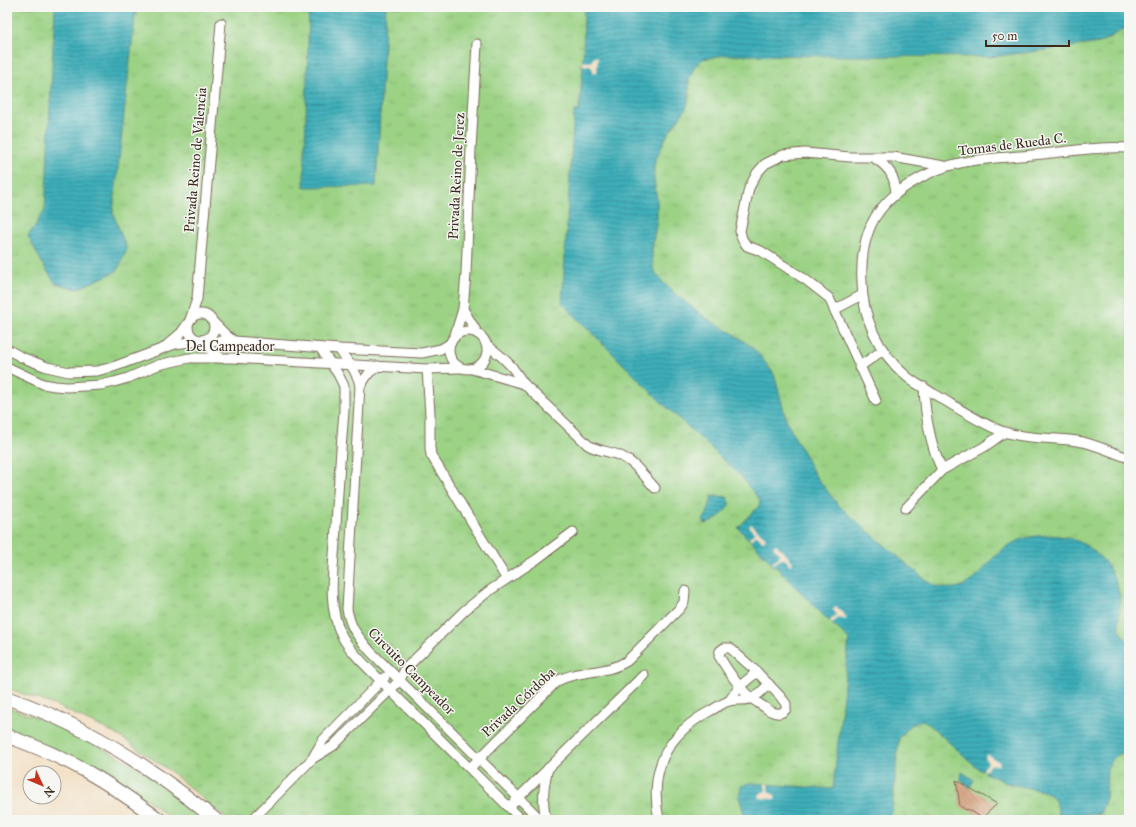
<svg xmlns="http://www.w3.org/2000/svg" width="1136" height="827" viewBox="0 0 1136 827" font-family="'IM FELL Great Primer',serif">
<defs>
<pattern id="grass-tufts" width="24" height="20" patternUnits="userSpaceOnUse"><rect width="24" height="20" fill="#9bd284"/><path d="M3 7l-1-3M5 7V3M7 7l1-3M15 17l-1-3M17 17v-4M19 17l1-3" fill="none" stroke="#86b472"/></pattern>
<pattern id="water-rules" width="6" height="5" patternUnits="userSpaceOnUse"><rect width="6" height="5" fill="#3eaeb9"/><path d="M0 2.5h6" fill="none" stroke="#358e96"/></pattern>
<pattern id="building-back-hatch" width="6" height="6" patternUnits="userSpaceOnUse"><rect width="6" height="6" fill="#d6a281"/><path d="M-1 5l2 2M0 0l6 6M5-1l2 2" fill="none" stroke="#af8469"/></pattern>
</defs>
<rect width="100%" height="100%" fill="#f6f6f2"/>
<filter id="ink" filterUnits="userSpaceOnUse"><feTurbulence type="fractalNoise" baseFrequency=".025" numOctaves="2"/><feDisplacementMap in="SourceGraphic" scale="8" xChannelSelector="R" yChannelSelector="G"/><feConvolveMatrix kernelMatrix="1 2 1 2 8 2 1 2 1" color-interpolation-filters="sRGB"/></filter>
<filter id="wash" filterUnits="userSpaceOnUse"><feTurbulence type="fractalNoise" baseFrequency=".012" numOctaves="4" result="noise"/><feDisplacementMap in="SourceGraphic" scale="16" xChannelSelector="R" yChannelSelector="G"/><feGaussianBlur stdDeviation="0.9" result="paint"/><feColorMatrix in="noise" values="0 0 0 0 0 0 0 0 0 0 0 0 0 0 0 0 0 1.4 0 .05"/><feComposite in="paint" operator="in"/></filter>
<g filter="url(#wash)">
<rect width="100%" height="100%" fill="#f3dfc3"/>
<polygon fill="url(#grass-tufts)" stroke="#6b7e51" points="7,7 1129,7 1129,820 228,820 170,771 116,734 57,706 7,688"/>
<polygon fill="#9bd284" stroke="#6b7e51" points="7,707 33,716 97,745 135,766 180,797 206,820 172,820 149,801 99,770 43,744 7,730"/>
<g fill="url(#water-rules)" stroke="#3c6c6c">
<polygon points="55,7 136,7 113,213 127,250 117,271 77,289 55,283 42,263 28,236 45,210"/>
<polygon points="309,7 386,7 376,186 304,187"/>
<path d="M584,7H1129V26L1100,43L991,57L726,55L703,59L695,66L689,80V98L686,109L667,135L654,164V180L657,200V219L652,249L653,269L662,281L675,294L706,318L734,334L753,348L765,362L774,374L787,422L815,475L828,492L840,507L928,582C937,587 943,589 954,588C979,585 987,558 1008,546C1024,536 1041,534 1060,536C1092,541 1117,568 1120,600C1121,618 1113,628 1129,642V751H1126L1114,757L1107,768L1106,798L1100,814L1084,815L1085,820H1057L1058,808L1053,797L1046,792L1007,783L985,773L986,772L983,769L981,771L925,721L922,720L911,725L899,738L891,820H746L739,797L741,786L749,783L833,789L849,639L825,617L738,528L759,506L760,501L741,476L659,400L562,303L574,111H579L583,65Z"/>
<path d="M720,496L727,497L730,504C723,514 717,521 705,524L703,520L707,514L712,497Z"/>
<polygon points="962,772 974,780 970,787 961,781"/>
</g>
<g fill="#f3dfc3">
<polygon points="594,57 598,57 597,72 593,72 593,69 590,66 583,65 583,62 591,62"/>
<polygon points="751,524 766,538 763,541 757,535 750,540 749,538 755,533 749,527"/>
<polygon points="776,544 793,562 790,565 785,559 781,559 774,564 772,562 779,557 779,553 773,547"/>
<polygon points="836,606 847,618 844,620 842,618 838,618 832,623 830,621 836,616 835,612 833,610"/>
<polygon points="987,754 1000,763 997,766 995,764 990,765 985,771 983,769 988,763 985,757"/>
<polygon points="765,784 768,784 768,791 772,794 775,795 775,799 759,798 760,794 766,791"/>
</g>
<g id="blocks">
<polygon fill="url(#building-back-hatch)" points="956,780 997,804 982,818 968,809 966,810 960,806"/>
</g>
</g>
<g filter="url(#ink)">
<use href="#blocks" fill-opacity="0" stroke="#7b6958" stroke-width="1"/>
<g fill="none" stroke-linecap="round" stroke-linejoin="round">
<defs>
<g id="street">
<path d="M1129,148C1098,146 1064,152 1032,155C1010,157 986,158 964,162C928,169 882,194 869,230C863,246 861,264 862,281C862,316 878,352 905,375C913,383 925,388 934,394C955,406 981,424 1004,432C1029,440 1057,437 1083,442C1099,446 1114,453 1129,458"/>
<path d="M874,158C889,167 895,176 896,194"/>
<polyline points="463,309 478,334"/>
<polyline points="834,310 862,295"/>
<circle cx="201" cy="327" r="13"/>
<polyline points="190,320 197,299 221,23"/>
<polyline points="214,323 226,335 234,341"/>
<circle cx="468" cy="350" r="19"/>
<polyline points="454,338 463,309 466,274 471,149 477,44"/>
<polyline points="200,341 221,358"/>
<path d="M486,344L502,357L512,367L524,384L588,445C598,451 608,451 618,455C633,460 645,477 655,488"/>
<polyline points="167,345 181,333 188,323"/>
<path d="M320,348L338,374L344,386V411C341,449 338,487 336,526C335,562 325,603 342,636C350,653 377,676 390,690L400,680L405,669L465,610L489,591L537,559L573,532"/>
<polyline points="7,349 21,357 47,367 69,372 97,371 113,367 175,344 190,342 234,341 339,349 422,353 441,349 451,343"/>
<path d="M339,349C346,360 358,372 360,386L347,609C351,630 358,636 370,651L541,820"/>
<polyline points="7,367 43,384 55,386 67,387 101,385 114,382 128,378 158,365 189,358 232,358 427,369 460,368"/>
<polyline points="859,367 883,350"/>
<polyline points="427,369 430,414 430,448 431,455 506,578"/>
<polyline points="472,369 524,384"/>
<polyline points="360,386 369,373 378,366"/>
<path d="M924,387C925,416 930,444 942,470"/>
<polyline points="876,401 829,298 806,280 761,251 747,246 742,239 740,231 749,188 757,173 765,164 783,155 805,153 850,157 893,157 944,166"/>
<polyline points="906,508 942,470 984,447 1005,432"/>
<path d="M724,648H730L757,672L780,696L786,704V709C781,716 773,713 767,709C762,705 756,702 751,698C738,687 728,671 719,656L720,651Z"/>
<polyline points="729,701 740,686 757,672"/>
<polyline points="312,759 333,746 390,690 522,820"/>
<path d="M470,768L557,681C579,669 605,675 627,661L680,608L684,602L685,591"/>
<polyline points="509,807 644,675"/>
<polyline points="252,820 312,759 323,740 385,677"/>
<path d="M546,820C542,800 543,788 548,768"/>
<path d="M659,820C649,771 665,735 710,711C716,708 722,703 729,701C735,699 743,701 750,699C757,697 764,689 769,684"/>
</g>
<g id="secondary">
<path d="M7,698C85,724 153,768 216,820"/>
<path d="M7,736C38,747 68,760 96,777C118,790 139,805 160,820"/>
</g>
</defs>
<use href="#street" stroke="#7b6958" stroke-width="11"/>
<use href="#secondary" stroke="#7b6958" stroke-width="15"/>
<use href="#street" stroke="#fff" stroke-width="9"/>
<use href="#secondary" stroke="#fff" stroke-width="13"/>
</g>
</g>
<g text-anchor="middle" stroke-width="3" stroke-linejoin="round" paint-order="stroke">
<g font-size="14" fill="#3b2a1e" stroke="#f6f6f2">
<text transform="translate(1012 144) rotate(-7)" y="5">Tomas de Rueda C.</text>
<text transform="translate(195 160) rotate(-85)" y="5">Privada Reino de Valencia</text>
<text transform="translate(456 176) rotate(-87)" y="5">Privada Reino de Jerez</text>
<text x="230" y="351">Del Campeador</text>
<text transform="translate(412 671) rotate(45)" y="5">Circuito Campeador</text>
<text transform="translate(518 702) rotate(-43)" y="5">Privada Córdoba</text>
</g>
</g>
<rect width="1136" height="827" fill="none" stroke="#f6f6f2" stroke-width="24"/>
<g transform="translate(42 785) rotate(134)"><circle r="19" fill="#f6f6f2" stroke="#aba49d"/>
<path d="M0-3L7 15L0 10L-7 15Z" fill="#c8321e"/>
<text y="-6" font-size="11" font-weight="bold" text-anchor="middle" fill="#3b2a1e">N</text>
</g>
<path d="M986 40v6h83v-6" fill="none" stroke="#3b2a1e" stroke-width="2"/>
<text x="992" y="40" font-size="12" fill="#3b2a1e" stroke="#f6f6f2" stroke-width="3" paint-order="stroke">50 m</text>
</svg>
